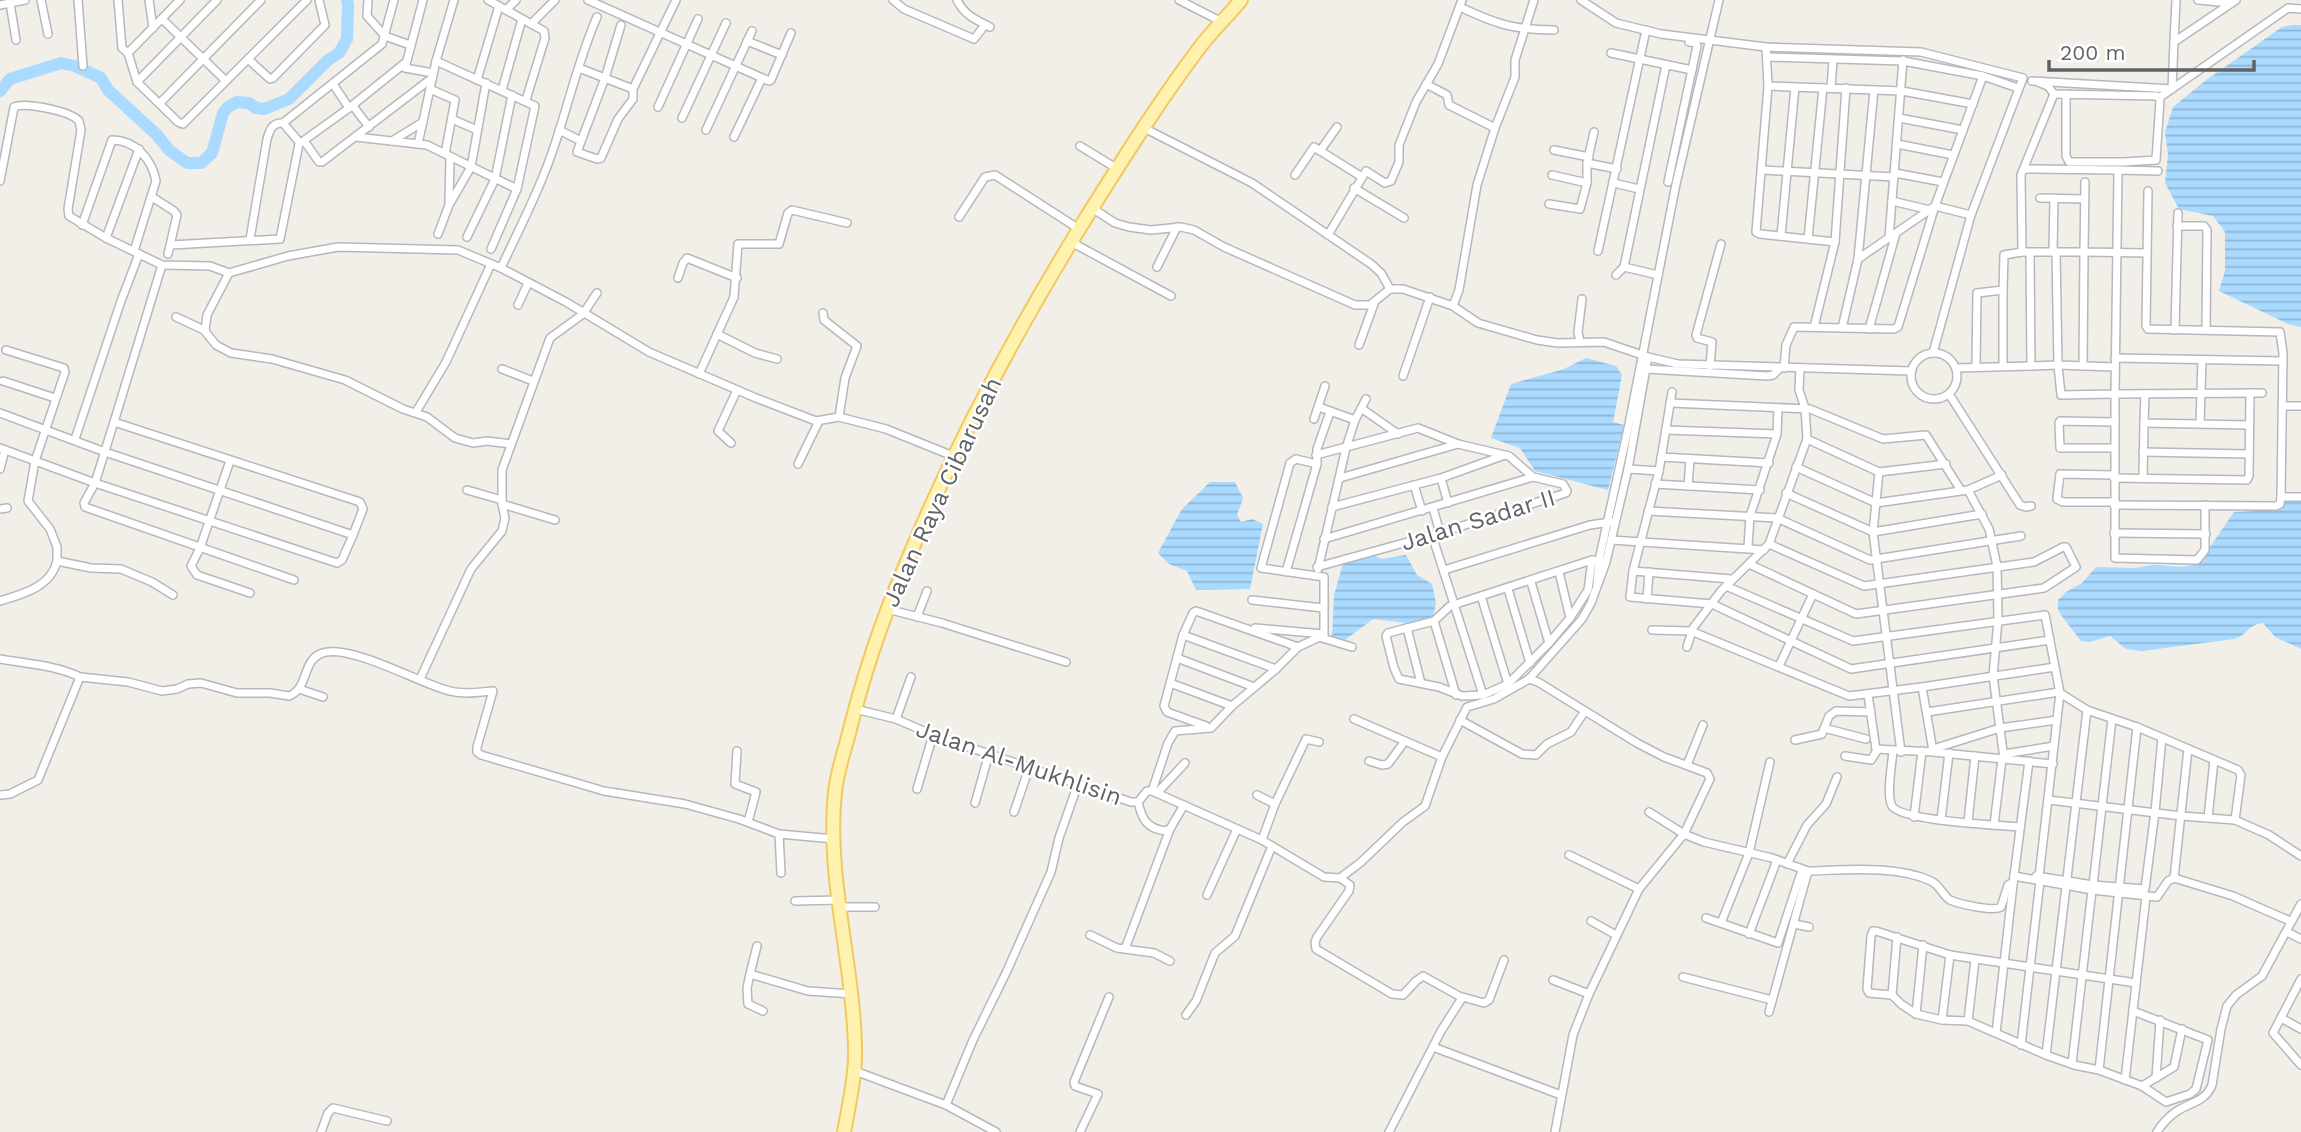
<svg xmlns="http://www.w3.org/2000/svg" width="2301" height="1132" viewBox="0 0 2301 1132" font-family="'Work Sans',sans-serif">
<defs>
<pattern id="water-rules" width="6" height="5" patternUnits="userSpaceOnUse" patternTransform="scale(1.75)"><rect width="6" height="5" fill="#aadaff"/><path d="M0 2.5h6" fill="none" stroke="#8eb4d2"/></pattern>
</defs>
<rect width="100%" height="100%" fill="#f1efe8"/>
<g fill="url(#water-rules)">
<polygon points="2292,25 2301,25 2301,327 2288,324 2219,291 2225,271 2225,232 2213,216 2179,209 2165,183 2168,155 2165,132 2173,107 2205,81 2282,27"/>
<polygon points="1586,358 1616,366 1622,375 1613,422 1624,425 1608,490 1535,471 1520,448 1491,438 1511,384 1564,369"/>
<polygon points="1210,482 1235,482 1243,498 1237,515 1241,522 1252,519 1263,524 1250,589 1196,590 1187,571 1169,564 1158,553 1182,509"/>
<path d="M2289,500H2301V649L2275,637L2263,623C2249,624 2246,636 2234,639L2142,651L2126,649L2110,636L2090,642L2081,641L2061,615L2058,609V600L2066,592L2082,583L2096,567L2134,568L2154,565L2182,567L2193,565L2201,560L2234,512L2274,510Z"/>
<polygon points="1368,553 1382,559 1406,555 1417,575 1432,584 1436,603 1433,616 1415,624 1373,619 1345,640 1332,637 1334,595 1344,560"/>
</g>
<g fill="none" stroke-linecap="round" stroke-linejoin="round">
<polyline stroke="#aadaff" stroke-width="12" points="0,91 10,79 61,63 75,66 101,78 108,90 157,135 169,150 187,163 201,163 212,153 223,113 228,107 237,102 249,103 256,108 264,109 289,99 328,60 339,53 347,39 348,5 347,0"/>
<defs>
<g id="minor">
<polyline points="41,0 48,34"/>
<polyline points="78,0 83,66"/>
<polyline points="118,0 122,48 128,53 137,82 178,122 183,124 307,0"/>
<polyline points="149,0 153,28"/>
<polyline points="368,0 367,16 385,36 410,45"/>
<polyline points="423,0 405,68 433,73"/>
<polyline points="488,0 544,31 545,38 526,100"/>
<polyline points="588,0 769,81 771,80 791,33"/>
<polyline points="893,0 904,9 974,39 985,25"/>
<path d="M957,0C964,15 976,20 990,27"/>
<polyline points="1179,0 1222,22"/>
<polyline points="1581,0 1616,23 1661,34 1766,47 1921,52 2023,78 1971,215 1933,353"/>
<polyline points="2198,0 2231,3"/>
<polyline points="10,3 16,40"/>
<polyline points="0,5 25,0"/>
<path d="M1460,7C1496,24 1514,30 1554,30"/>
<polyline points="506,10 516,0"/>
<polyline points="162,19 226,81"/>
<polyline points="531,24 555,0"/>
<polyline points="621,25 605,78 577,152 597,159 601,158 618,119 633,99 633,89"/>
<polyline points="747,41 782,55"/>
<polyline points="2174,42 2176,0"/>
<polyline points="1766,47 1768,86 1756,232 1760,234 1835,242"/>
<polyline points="128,53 180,0"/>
<polyline points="1611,53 1692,70"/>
<polyline points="1767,57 1903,61 1983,76 2018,88"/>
<polyline points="248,59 270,79 273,78 325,25 319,0"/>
<polyline points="436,61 535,106 517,189 491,249"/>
<polyline points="579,68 633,89 676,0"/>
<polyline points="477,80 499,6"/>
<polyline points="2032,81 2172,89 2174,42 2236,0"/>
<polyline points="137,82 217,0"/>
<polyline points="333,84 349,108"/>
<polyline points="1426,84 1447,95 1449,105 1495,128"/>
<polyline points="1768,86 1902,91 1973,104"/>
<polyline points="1831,88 1833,60"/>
<polyline points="430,89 455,100 445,154"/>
<polyline points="502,90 522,19"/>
<polyline points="2054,94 2157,96 2160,100 2156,160 2124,162 2069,162 2066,156 2066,95"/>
<polyline points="2159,98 2288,8 2301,9"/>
<polyline points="160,103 261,0"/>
<polyline points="353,106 369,127"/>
<polyline points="658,107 698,19"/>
<polyline points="682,118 726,23"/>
<polyline points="1899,118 1963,130"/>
<polyline points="452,119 477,130"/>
<polyline points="283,123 300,143"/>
<polyline points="1144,128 1252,183 1371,264 1381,273 1390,289"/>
<polyline points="559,130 581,141"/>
<polyline points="706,130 752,31"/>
<polyline points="1594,132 1587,163 1617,169"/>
<polyline points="356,137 427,145 517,189"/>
<polyline points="734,137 762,78"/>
<polyline points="392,141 423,122"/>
<polyline points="305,142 319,162 322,162 432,78"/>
<polyline points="418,144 436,61 454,0"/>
<polyline points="1897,144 1953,155"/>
<polyline points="1080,146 1116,168"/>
<polyline points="1554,150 1589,157"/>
<polyline points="1320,151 1337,127"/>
<polyline points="2024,169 2118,170"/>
<polyline points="1762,170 1894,177"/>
<polyline points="1895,173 1943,182"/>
<polyline points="1295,175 1314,147 1362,177"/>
<polyline points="1552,175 1587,183"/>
<path d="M0,181L14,107C26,102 70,111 79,121L81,130L68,209L69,216L106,238L162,265L210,266L229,273L288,256L338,247L458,250L501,268L566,302L649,352L756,398L816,421L839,417L886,429L953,456"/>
<polyline points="1668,182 1697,46 1696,43 1689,42"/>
<polyline points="2085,182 2084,252 2147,253"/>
<polyline points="1614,183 1639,189"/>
<polyline points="1354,188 1404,218"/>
<polyline points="2148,191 2146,326 2148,329 2280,332 2283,353 2281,497 2301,497"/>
<polyline points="152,197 174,211 177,215 168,254"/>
<polyline points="2040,198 2084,199"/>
<polyline points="1892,201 1930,210"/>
<polyline points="449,202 450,157"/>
<polyline points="1549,204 1580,209 1587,183 1587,163"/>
<polyline points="1092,208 1115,223 1129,227 1151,230 1181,227 1194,230 1224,247 1355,305 1370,305 1390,289 1403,289 1453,306 1478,323 1537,340 1558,343 1604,342 1648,357 1678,364 1911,371"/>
<polyline points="959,217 985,177 995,175 1079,229"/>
<path d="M82,225L112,140C135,140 152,159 156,181L134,251"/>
<polyline points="2177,226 2204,226 2207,230 2206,329"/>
<polyline points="438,234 449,205 471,167 486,83"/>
<polyline points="1328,235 1366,171 1385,183 1391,181 1399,162 1399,145 1403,135 1416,102 1438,64 1462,0"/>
<polyline points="1781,236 1795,87"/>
<polyline points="467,237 495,179 512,95"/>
<polyline points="106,238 139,149"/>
<polyline points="1889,238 1903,60"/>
<path d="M250,239L267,139C270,130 272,122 283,123L382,44L394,0"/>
<polyline points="1808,239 1823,88"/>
<polyline points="1071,242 1171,296"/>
<polyline points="171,245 280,239 299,144 349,108 405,63"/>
<polyline points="1598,251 1646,30"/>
<polyline points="2022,252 2021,175 2054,94 2048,86 2040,83"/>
<polyline points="2053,252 2054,198"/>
<polyline points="2056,252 2058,365 2115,367"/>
<polyline points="2030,254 2031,366 2058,365 2061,395 2115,394 2118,170 2158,171"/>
<polyline points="1858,259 1935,206 1971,215"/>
<polyline points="162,265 114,422 95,483 84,503 85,507 294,580"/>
<polyline points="1157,267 1177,227"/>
<polyline points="1624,267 1666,65"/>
<path d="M501,268C520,227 541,187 555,144C569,102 579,58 597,17"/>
<polyline points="1616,275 1624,267 1658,275"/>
<polyline points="678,278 683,263 687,258 737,278"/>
<polyline points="518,305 528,283"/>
<polyline points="1453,306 1459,290 1477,185 1495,128 1515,77 1515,60 1534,0"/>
<polyline points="823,313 824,320 857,346 845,378 839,417"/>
<polyline points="176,317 204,330 216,345 231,353 272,359 345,380 403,409 427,417 455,438 473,443 487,441 511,444"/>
<polyline points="1814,327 1835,242 1846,88"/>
<polyline points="1842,328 1858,259 1874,90"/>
<polyline points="1869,329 1896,233"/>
<polyline points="2175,330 2178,213"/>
<polyline points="205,331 207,315 229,273"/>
<polyline points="717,334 755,353 777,359"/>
<polyline points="1580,342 1578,332 1582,299"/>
<polyline points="1359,345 1374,304"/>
<polyline points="6,350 64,368 65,372 35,461 28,501 50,529 57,547 57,561"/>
<circle cx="1934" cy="376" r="23"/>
<polyline points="2115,358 2283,361"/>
<polyline points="1710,366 1712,342 1697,338 1696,335 1721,244"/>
<polyline points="2003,366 2003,290"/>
<polyline points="1976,367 1977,293 2003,290 2004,255 2022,252 2084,252 2083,366"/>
<polyline points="1784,368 1786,345 1794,327 1894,329 1898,327 1935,206 1983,76"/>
<polyline points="1956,368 2031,366"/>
<polyline points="502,369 533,381"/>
<polyline points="1646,369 1767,376 1773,375 1780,368"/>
<polyline points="699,374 734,297 738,244 779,244 788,213 792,210 847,223"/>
<polyline points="1403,376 1430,297"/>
<polyline points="3,381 55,398"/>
<polyline points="1672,392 1659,471 1633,571 1630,597 1712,604 1851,669 2050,640"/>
<polyline points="1949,394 2020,505 2026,507 2031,506"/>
<polyline points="2145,394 2144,423 2249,425"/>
<polyline points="1670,403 1810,409 1883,439 1926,435 1960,489"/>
<polyline points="2283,406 2301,406"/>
<polyline points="1319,407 1355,420"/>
<polyline points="1361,408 1398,434"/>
<polyline points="416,412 446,362 491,264"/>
<polyline points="0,413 105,452 353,535 363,509 360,502 114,422"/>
<polyline points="1314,419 1325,386"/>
<polyline points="2200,424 2202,360"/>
<polyline points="1666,430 1777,434"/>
<polyline points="75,439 121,301 139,254"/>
<polyline points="1807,439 1879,472 1946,464"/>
<polyline points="731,443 718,431 737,390"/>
<polyline points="0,448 95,483 337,563 342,560 353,535"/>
<polyline points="2114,448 2060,448 2059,423 2060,421 2115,422"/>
<polyline points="2143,452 2249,454"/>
<polyline points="1316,455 1418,428 1458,444 1509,456 1533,477 1563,484 1567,491 1566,493 1440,533 1317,567"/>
<polyline points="1661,457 1769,463"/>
<polyline points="230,461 200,548 191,566 197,575 250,593"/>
<polyline points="798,464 819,421"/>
<polyline points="1796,467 1876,503 1968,490 2002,475"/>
<polyline points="0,469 5,450"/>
<polyline points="1628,469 1659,471"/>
<polyline points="1879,472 1873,532 1901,752"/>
<polyline points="2143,477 2144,423"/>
<polyline points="1340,478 1458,444"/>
<polyline points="1441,478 1448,503"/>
<polyline points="2114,478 2247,480 2249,476 2250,393"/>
<polyline points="1655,484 1760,490"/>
<polyline points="1414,485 1422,511"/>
<polyline points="1688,486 1690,459"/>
<polyline points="467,490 502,500"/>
<polyline points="1968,490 1989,529 1997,566 1998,620 1993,676 2004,759"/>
<polyline points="1786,493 1873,532 1982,514"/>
<polyline points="2114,502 2063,502 2057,499 2060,474 2114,475"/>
<polyline points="502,504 555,520"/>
<polyline points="2114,505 2276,506 2280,504 2281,497"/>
<polyline points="2205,505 2205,550 2197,560 2115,558 2115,394 2262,393"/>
<polyline points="1332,507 1441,478 1505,455"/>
<polyline points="1433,508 1440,533"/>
<polyline points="0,509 7,508"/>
<polyline points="1648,511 1777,518 1870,560 2021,536"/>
<polyline points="2114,533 2206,534"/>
<polyline points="1432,535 1483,695 1508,684 1549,643 1570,618 1559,572"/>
<polyline points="1324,539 1533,477"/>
<polyline points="1611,540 1764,550"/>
<polyline points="1748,547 1750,516 1777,434 1778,408"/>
<polyline points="1749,564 1856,614 2044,588 2076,567 2066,547 2063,547 2034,562 1864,586 1769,544"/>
<polyline points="1318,569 1346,448 1355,420 1366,399"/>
<polyline points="1444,570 1590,525 1611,522"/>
<polyline points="1633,571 1731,579"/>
<polyline points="1286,572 1317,464 1317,449 1330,412"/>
<polyline points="1531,582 1549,643"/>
<polyline points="1597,584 1599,560 1629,424 1676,184 1719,0"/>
<polyline points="1726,586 1853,641 2045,615 2060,693 2039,877"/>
<polyline points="1508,589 1530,663"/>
<polyline points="1481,596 1508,684"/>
<polyline points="1647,599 1649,572"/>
<polyline points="1252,600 1323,608"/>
<path d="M0,601C23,594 51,587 57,561L91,568L121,569L152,582L173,595"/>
<polyline points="887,609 942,623 1066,662"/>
<polyline points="917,617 927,591"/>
<polyline points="1570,618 1588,590 1592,560"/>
<polyline points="1434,621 1456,695"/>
<polyline points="1255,628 1323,634"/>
<polyline points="1407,628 1388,633 1386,636 1394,668 1399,679 1439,687 1462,696 1483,695"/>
<polyline points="1652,630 1691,631 1849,696 1922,687 2055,667"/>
<polyline points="1183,635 1276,669"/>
<polyline points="1319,637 1352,647"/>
<polyline points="1687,647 1693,628 1721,591 1769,544 1807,439 1805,408 1799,390 1800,368"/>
<polyline points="1177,658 1254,687"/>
<path d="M0,659C28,664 55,665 80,677"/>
<polyline points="1779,666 1813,594"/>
<polyline points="420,679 471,569 502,531 505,518 502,504 502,470 550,338 583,314 597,293"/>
<polyline points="1529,679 1538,682 1637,743 1664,757 1707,773 1710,779 1684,834 1639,889 1589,994 1573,1035 1555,1132"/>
<polyline points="1170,683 1232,706"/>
<polyline points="1421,683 1407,628 1434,621 1450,606 1592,560 1601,561"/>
<polyline points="1922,687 1933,751"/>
<polyline points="299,689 323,697"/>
<polyline points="1868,695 1876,749 1933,752 2053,764"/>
<polyline points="855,709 896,719 933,735 1131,802 1138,802 1147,791 1152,791 1262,840 1324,877 1340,878 1360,863 1403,822 1425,806 1442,757 1467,707 1494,699 1529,679 1582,619 1591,603 1606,562 1628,469 1648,357"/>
<polyline points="1927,712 2059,692"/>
<polyline points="896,719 911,677"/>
<polyline points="1354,719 1442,757"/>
<polyline points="1460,720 1522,754 1536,755 1547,744 1571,732 1585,711"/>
<polyline points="1206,726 1167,712 1164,706 1183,635 1193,613 1196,611 1298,647"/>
<polyline points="1824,728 1866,739"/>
<polyline points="1795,740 1822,734 1829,716 1836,711 1871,712"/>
<polyline points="1933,749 2000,728 2057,720"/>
<polyline points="737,751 735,784 756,792 748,822"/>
<path d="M1893,751C1892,763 1886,796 1892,806C1901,821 1998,825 2019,827"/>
<polyline points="2004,754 2054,746"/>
<polyline points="1845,756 1871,760 1878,749"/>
<polyline points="1369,761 1382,765 1388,764 1405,741"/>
<polyline points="1687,765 1703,725"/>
<polyline points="917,789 933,735"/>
<polyline points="1152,791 1168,743 1175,731 1211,728 1232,706 1276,669 1298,647 1324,635 1324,577 1261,568 1290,463 1296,459 1317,464"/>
<polyline points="1157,793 1185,763"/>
<path d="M0,795L10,794L38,780L80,677L128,682L162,691L177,689L188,684L201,683L237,693H270L289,696C309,688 302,662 320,654C347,641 422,685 450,691C465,695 479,692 493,691L477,747V752L481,755L604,791L685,804L739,819L779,834L834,839"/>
<polyline points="1257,795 1275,804"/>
<polyline points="2049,800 2181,816 2235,820 2241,775 2238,770 2137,727 2087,710 2060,693"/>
<path d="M1138,802C1142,819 1146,828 1165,831L1170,829L1184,805"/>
<polyline points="975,803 989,754"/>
<polyline points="1014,812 1029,768"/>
<polyline points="1649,812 1684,834 1704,842 1772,858 1808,871 1769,1012"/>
<polyline points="1914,817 1922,751"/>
<polyline points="2208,818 2214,760"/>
<polyline points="1941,820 1949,753"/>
<polyline points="2235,820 2269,835 2301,856"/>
<polyline points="1968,822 1975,756"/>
<polyline points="1994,825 2002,759"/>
<polyline points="779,834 781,873"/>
<polyline points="1262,840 1275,804 1306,739 1319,742"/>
<polyline points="1569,855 1639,889"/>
<polyline points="1787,864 1807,825 1826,804 1837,777"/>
<path d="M1808,871C1846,870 1896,865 1931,881C1940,885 1942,895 1950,900C1959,904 1994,912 2001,907L2008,885L2013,882"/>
<polyline points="2014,876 2029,761"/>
<polyline points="2036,876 2093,885 2145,889 2155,812 2162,738"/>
<polyline points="1340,878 1350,885 1349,891 1317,937 1315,942 1316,949 1392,994 1403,995 1416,981 1423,976 1459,996 1484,1003 1489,1000 1504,960"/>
<polyline points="2174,878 2233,896 2290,921"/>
<polyline points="2093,885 2112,719"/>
<polyline points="1207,895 1237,829"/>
<polyline points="795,901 839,900"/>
<polyline points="841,907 875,907"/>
<polyline points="1706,918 1778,943 1802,870"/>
<polyline points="1591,921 1616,935"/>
<polyline points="1721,923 1749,853 1770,762"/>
<polyline points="1794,924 1809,927"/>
<polyline points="2287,932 2301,939"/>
<polyline points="1749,934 1777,860"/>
<polyline points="1090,935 1117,948 1154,953 1170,961"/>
<polyline points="757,946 750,974 808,991 852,994"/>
<polyline points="1125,949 1170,829"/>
<polyline points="750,974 747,988 748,1004 763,1011"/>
<polyline points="1683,977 1772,1000"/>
<polyline points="2301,979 2273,1033 2301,1065"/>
<polyline points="1553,980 1589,994"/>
<polyline points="1892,995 1897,937"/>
<polyline points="2133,1011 2208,1040 2196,1089 2190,1094 2166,1102 2142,1086 2099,1070 2074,1065 2046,1055 1968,1021 1942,1020 1916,1014 1901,1004 1892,995 1869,993 1867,989 1871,936 1873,931 1876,931 1950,955 2136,983"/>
<polyline points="1916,1014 1923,945"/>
<polyline points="1186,1015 1196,1001 1215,953 1235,936 1272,846"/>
<polyline points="2281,1018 2301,1029"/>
<polyline points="1942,1020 1950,955"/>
<polyline points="1968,1021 1975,960"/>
<polyline points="1996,1033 2014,876 2092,890 2157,897 2168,881 2174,878 2188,749"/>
<polyline points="2021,1045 2040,881"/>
<polyline points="1433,1047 1561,1095"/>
<polyline points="2046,1055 2087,710"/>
<polyline points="2072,1064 2092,890"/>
<polyline points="2099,1070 2137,727"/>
<polyline points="855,1071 946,1105 996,1132"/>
<polyline points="2156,1078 2160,1020"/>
<polyline points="2125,1080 2146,897"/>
<polyline points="2142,1086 2174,1067 2182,1029"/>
<polyline points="946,1105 973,1040 1006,973 1051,872 1059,838 1078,784"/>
<polyline points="321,1132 328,1113 333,1108 387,1121"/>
<polyline points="1080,1132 1098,1094 1075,1086 1074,1082 1109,997"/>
<polyline points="1389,1132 1441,1031 1462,998"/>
<path d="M2157,1132C2162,1124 2168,1117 2177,1111C2191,1102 2205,1102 2212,1085L2221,1029L2227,1006L2236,995L2262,976L2301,904"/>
</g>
<path id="primary" d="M844,1132C849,1104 856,1075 855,1046C853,961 826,876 835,792C837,773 843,755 848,737C862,680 880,625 903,571C954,446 1018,327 1089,213C1125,156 1160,100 1200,47C1213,30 1228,16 1241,0"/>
</defs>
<use href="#minor" stroke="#b5b8bc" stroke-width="10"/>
<use href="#primary" stroke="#f2c960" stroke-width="16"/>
<use href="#minor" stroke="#fff" stroke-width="7"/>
<use href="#primary" stroke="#fff2af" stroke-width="12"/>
</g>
<g text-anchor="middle" stroke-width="5" stroke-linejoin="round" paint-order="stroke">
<g font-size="24" fill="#5f6368" stroke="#fff">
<text transform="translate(942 492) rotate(-65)" y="8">Jalan Raya Cibarusah</text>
<text transform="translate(1478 520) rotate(-17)" y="8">Jalan Sadar II</text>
<text transform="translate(1019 763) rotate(19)" y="8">Jalan Al-Mukhlisin</text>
</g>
</g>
<path d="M2049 60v10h205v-10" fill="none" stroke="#5f6368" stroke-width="3.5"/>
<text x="2060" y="60" font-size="21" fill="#5f6368" stroke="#ffffff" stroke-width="5" paint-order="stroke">200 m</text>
</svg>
